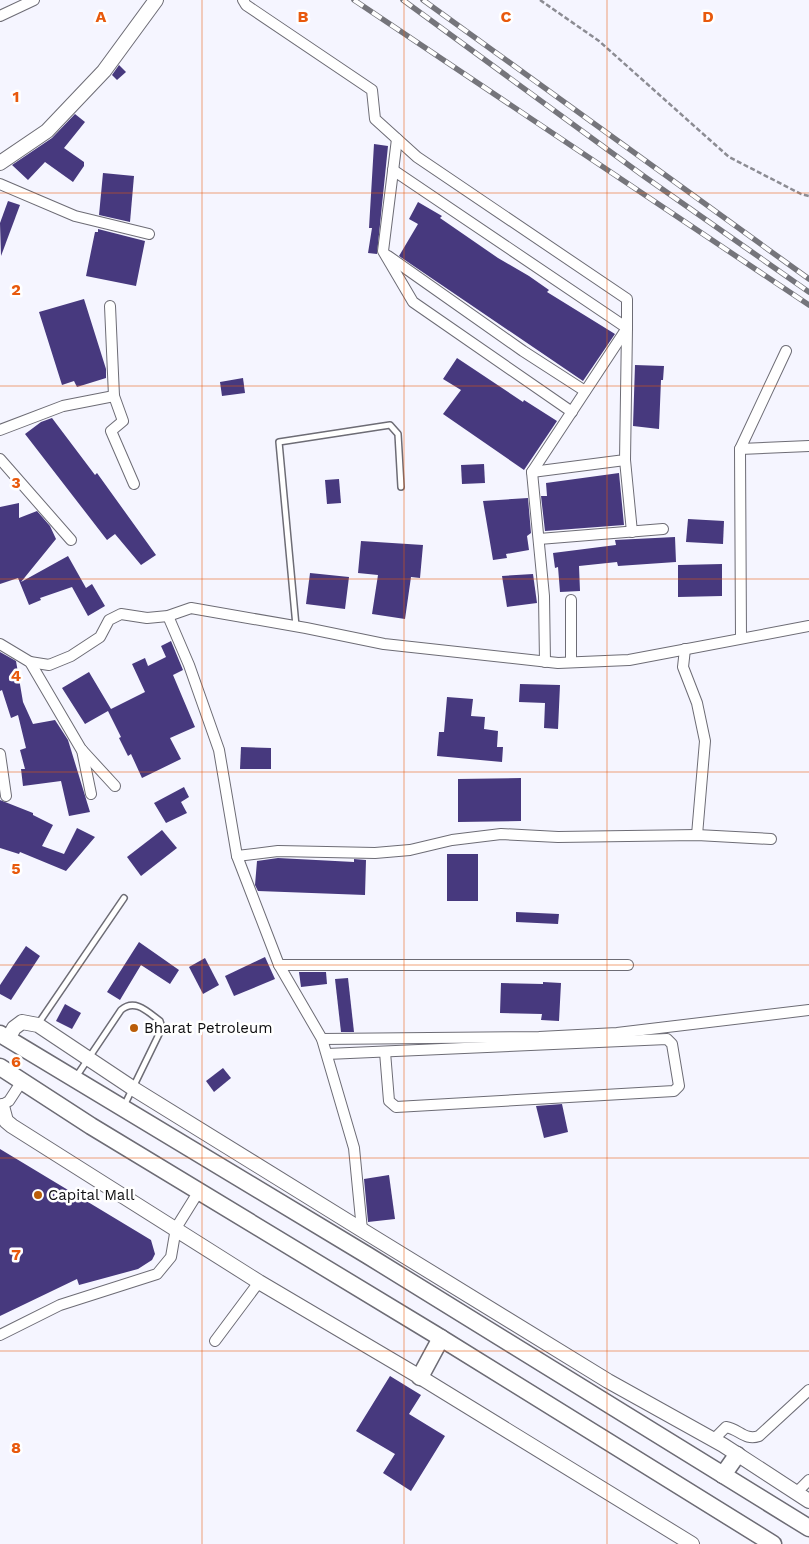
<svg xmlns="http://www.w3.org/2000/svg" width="809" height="1544" viewBox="0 0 809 1544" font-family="'Work Sans',sans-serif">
<rect width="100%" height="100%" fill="#f5f5ff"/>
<g fill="#47397e">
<polygon points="119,65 126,72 117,80 112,75"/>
<polygon points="75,114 85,122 64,148 84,162 84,166 73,182 45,162 28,180 12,165 52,138"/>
<polygon points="374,144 388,146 377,254 368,253 372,228 369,228"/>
<polygon points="103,173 134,176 130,222 99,215"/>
<polygon points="8,201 20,205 1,256 0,223"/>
<polygon points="418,202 442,216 440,218 498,258 529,276 549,290 547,292 615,334 583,381 399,256 418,224 409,219"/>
<polygon points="98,229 145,241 136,286 86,276 95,232 98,232"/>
<polygon points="84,299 106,369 106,378 77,387 74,381 62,385 39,312"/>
<polygon points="457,358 523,402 524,400 557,421 524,470 443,414 461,390 443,379"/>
<polygon points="635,365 664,366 663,380 661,380 659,429 633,426"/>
<polygon points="243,378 245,393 222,396 220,382"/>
<polygon points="52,418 95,475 97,473 156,555 141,565 115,534 107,540 25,434 41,422"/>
<polygon points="484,464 485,483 462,484 461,465"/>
<polygon points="619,473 624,525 545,531 541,496 547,496 546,483"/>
<polygon points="339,479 341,503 327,504 325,480"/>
<polygon points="528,498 531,533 527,536 529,550 506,554 507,558 493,560 483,501"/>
<polygon points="19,503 19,518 37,511 50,526 56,539 21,582 68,556 86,588 92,584 105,606 88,616 72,587 40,598 41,600 29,605 18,578 0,584 0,507"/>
<polygon points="688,519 724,521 723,544 686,542"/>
<polygon points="675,537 676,562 618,566 617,562 579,566 580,591 560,592 558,567 555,568 553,553 616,545 615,540"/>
<polygon points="361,541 423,545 420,578 411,577 405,619 372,614 378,575 358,573"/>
<polygon points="722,564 722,596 678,597 678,565"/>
<polygon points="310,573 349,577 345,609 306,604"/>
<polygon points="533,574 537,603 507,607 502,576"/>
<polygon points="171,641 183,670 173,675 195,727 170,738 181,759 142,778 131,754 128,756 119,738 121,737 108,711 85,724 62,688 89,672 111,709 145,692 132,664 145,658 148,666 166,657 161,646"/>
<polygon points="0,652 16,661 23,702 33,724 55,720 68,740 90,812 69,816 61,781 23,786 21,769 25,769 20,750 26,748 18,715 11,718 2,690 0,691"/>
<polygon points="520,684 560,685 558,729 544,728 545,703 519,702"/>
<polygon points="447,697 473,699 471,716 485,717 484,729 498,731 497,747 503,747 502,762 437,756 439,732 444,732"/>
<polygon points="241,747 271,748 271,769 240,769"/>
<polygon points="521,778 521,821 458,822 458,779"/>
<polygon points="184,787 189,797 181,802 187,813 166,823 154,803"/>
<polygon points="0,800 33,813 33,815 53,825 42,846 64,854 77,828 95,837 66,871 20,852 19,854 0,848"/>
<polygon points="162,830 177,848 141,876 127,857"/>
<rect x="447" y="854" width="31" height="47"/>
<polygon points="278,858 354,862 354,859 366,860 365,895 258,891 255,885 257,861"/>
<polygon points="516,912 559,914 558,924 516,922"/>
<polygon points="139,942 179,970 170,984 141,965 120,1000 107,992"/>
<polygon points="26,946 40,956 11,1000 0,994 0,985"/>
<polygon points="265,957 275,979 234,996 225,976"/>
<polygon points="205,958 219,985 203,994 189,967"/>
<polygon points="299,972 326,972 327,984 301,987"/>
<polygon points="348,978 354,1032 341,1032 335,979"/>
<polygon points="543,982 561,983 559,1021 541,1020 542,1014 500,1013 501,983 543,984"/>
<polygon points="65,1004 81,1013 72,1029 56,1021"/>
<polygon points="223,1068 231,1078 214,1092 206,1081"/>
<polygon points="562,1104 568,1132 544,1138 536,1106"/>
<polygon points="0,1149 151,1240 155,1254 152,1260 138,1269 79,1285 77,1279 0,1316"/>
<polygon points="389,1175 395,1219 368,1222 364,1179"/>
<polygon points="390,1376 421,1395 409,1414 445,1436 411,1491 383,1473 395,1454 356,1431"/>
</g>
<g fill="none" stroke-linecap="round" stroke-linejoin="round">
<defs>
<g id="service">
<polyline points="296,626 279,442 390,425 398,434 401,487"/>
<polyline points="38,1024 124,898"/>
<path d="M76,1077L121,1010C135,998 148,1012 160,1021L162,1028L124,1106"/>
</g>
<g id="minor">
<polyline points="243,0 246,5 372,90 375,119 417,157 627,299 627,328 532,472 544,596 545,662"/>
<polyline points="0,16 34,0"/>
<polyline points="397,139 383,251 413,302 572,412"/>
<polyline points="393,170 627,328 625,460 532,472"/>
<polyline points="0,184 75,216 149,234"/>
<polyline points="388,256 523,351 585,391"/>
<polyline points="110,306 114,396 123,421 111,431 134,484"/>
<polyline points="0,430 63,406 114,396"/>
<polyline points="740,449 809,446"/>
<polyline points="0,459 71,540"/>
<polyline points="625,460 632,532"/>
<polyline points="539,539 663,529"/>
<polyline points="571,600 571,662"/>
<polyline points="168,616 189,665 219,750 237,856 279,965 322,1039 354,1148 362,1230"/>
<polyline points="741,638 740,449 786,351"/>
<polyline points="0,644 30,662 81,749 115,786"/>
<polyline points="685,649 683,667 697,703 705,741 697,835"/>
<polyline points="30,662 49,665 71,656 100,637 109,620 121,614 147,618 168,616 191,608 306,628 384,644 558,663 629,660 809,626"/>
<polyline points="82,750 91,794"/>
<polyline points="0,754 6,796"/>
<polyline points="237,856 278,851 375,853 410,850 452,840 501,834 558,837 697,835 771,839"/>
<polyline points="279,965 628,965"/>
<polyline points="322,1039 539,1037 617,1033 809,1010"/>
<polyline points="327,1054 667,1039 672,1044 679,1086 674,1091 396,1107 389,1101 385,1052"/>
<polyline points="0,1106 9,1101 22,1081"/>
<polyline points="0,1335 60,1305 157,1274 171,1257 176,1228 199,1191"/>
<polyline points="215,1341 259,1282"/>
<path d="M713,1440L726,1427C739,1429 745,1441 759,1436L809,1390"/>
<polyline points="796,1493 809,1480"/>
</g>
<g id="tertiary">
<polyline points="0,163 47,131 104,71 156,0"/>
<polyline points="8,1039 14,1028 22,1022 38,1025 134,1089 362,1230 608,1381 723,1445 809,1501"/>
<polyline points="2,1106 6,1121 12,1126 259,1282 420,1377 692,1544"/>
</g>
<g id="primary">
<polyline points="0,1034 367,1255 809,1528"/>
<polyline points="0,1067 91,1126 436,1335 773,1544"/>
<polyline points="420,1377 441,1338"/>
<polyline points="723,1475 737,1455"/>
</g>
</defs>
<use href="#service" stroke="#6d6c75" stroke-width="8"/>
<use href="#minor" stroke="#6d6c75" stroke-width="12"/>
<use href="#tertiary" stroke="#6d6c75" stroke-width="16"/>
<use href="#primary" stroke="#6d6c75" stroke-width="19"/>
<polyline stroke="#8c8c93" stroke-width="2.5" stroke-dasharray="5 2.5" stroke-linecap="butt" points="540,0 599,41 729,157 801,194 809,196"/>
<use href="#service" stroke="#fff" stroke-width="5"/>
<use href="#minor" stroke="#fff" stroke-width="10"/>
<use href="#tertiary" stroke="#fff" stroke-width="14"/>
<use href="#primary" stroke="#fff" stroke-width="16"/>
<defs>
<g id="rail">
<polyline points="354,0 809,305"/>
<polyline points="403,0 645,177 809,292"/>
<polyline points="423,0 809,279"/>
</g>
</defs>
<use href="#rail" stroke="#75757b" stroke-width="5.5"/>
<use href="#rail" stroke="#fff" stroke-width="4" stroke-dasharray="11" stroke-linecap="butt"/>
</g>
<path fill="none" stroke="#e8590c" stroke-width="1" stroke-opacity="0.55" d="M202,0V1544M404,0V1544M607,0V1544M0,193H809M0,386H809M0,579H809M0,772H809M0,965H809M0,1158H809M0,1351H809"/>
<g fill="#ba5d09" stroke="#fff" stroke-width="2">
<circle cx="134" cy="1028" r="5"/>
<circle cx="38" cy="1195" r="5"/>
</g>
<g text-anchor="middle" stroke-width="5" stroke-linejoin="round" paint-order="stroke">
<g font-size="15" fill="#0e0e11" stroke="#fff" text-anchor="start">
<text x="144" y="1033">Bharat Petroleum</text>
<text x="48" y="1200">Capital Mall</text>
</g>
</g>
<g font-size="16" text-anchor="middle" font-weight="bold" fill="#e8590c" stroke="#fff" stroke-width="5" stroke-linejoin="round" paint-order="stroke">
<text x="101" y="22">A</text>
<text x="303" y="22">B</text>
<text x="506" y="22">C</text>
<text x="708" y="22">D</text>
<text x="16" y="102">1</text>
<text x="16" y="295">2</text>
<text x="16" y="488">3</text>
<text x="16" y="681">4</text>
<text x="16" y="874">5</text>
<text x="16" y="1067">6</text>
<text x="16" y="1260">7</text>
<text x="16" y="1453">8</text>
</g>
</svg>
